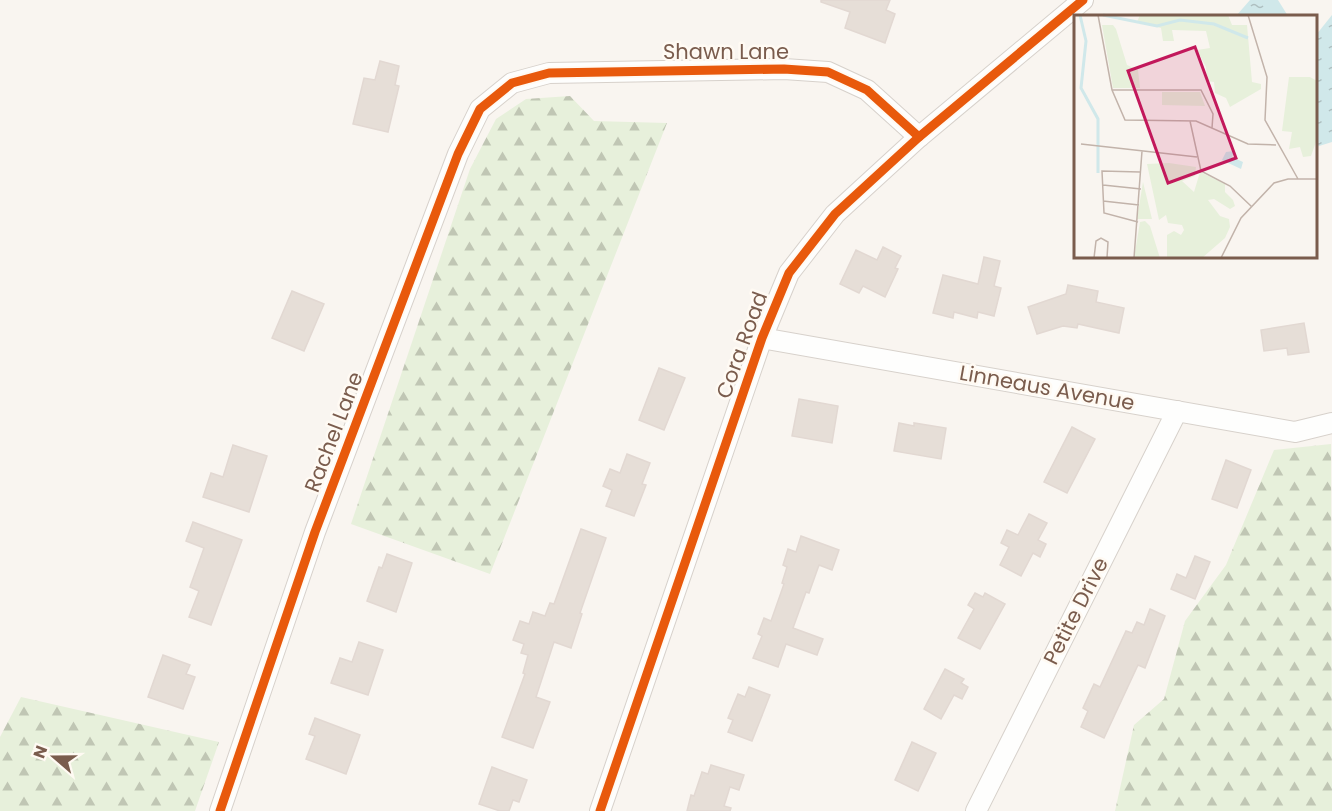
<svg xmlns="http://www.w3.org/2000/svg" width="1332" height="811" viewBox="0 0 1332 811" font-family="Poppins,sans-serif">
<defs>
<pattern id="forest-firs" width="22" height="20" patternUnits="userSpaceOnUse" patternTransform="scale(1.5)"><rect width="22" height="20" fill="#e7f0db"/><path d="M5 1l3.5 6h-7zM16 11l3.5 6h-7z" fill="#c0c6b4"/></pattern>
<pattern id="water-ripples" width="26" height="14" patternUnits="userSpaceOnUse" patternTransform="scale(1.5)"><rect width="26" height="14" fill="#d0e8ea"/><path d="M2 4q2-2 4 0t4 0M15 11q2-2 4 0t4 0" fill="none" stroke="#aebfc0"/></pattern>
</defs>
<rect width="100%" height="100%" fill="#f9f5f0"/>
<g fill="url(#forest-firs)">
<polygon points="570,96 594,121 667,123 490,574 351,524 470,169 496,119 526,99"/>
<polygon points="1331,444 1332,811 1115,811 1134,725 1164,699 1185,621 1226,565 1274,450"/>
<polygon points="21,697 219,742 195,811 0,811 0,737"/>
</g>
<g fill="url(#water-ripples)">
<polygon points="1250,0 1278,0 1288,16 1236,16"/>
<polygon points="1332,15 1332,142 1316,147 1316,35"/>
</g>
<g fill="#e6ded7" stroke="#e2d8d2" stroke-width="1.5">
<polygon points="821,0 890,0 886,10 895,14 885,43 845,28 850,12 821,2"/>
<polygon points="380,61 399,66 395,85 399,86 388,132 353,124 364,78 375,80"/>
<polygon points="883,247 901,256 895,268 898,269 885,297 863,286 859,293 840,284 856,250 877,260"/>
<polygon points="984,257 1000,261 994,286 1001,288 994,316 978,312 977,318 954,312 953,318 933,313 943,275 978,284"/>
<polygon points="1068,285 1098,291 1096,302 1124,308 1119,333 1078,324 1077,328 1063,326 1037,334 1028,307 1066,294"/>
<polygon points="292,291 324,304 304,351 272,338"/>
<polygon points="1304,323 1309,352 1288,355 1287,348 1264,351 1261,330"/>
<polygon points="659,368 685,378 664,430 639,420"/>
<polygon points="799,399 838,406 832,443 792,436"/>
<polygon points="899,423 914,426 914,423 946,428 941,459 894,451"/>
<polygon points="1072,427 1095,439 1067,493 1044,482"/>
<polygon points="233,445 267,456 249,512 203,497 211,473 223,477"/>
<polygon points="627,454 650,463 642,484 646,485 634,516 606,506 612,490 603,486 610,469 620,473"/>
<polygon points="1226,460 1251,470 1237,508 1212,499"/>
<polygon points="1029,514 1047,523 1038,540 1046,544 1040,557 1033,553 1021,576 1000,565 1009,547 1001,543 1007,530 1018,535"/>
<polygon points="193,522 242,540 211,625 189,617 199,591 190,587 204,548 186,541"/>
<polygon points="581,529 606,538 580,613 582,614 571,648 554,642 536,697 550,702 533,748 502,737 525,674 523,673 528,655 521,653 524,644 513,640 520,621 529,624 533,612 545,616 550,603 554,604"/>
<polygon points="801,536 839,550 832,570 819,565 809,593 806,592 793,628 823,639 817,655 786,644 778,667 753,658 762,636 758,634 764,618 771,621 784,584 782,583 787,567 783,565 788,549 796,552"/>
<polygon points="387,554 412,563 396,612 367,601 379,567 382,568"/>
<polygon points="1195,556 1210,562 1195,599 1171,589 1177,574 1186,578"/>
<polygon points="975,593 983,597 985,593 1005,604 980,649 958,638 974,609 968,605"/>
<polygon points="1150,609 1165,616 1145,668 1138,665 1104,738 1081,727 1088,711 1083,708 1094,684 1100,687 1126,631 1132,633 1137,622 1144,625"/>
<polygon points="359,642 383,650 368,695 331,683 340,658 352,662"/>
<polygon points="163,655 190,665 186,674 195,677 183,709 148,697"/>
<polygon points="945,669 964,679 961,683 968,687 962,699 954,695 941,719 924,709"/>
<polygon points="749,687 770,695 752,741 728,732 733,720 728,718 738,694 745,697"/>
<polygon points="315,718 360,735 346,774 306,759 315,736 309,734"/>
<polygon points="912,742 936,753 918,791 895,780"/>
<polygon points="711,765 744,775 739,790 730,787 724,806 731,808 730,811 687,811 691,795 694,796 702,772 708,774"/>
<polygon points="492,767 527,780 519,802 513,800 509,811 500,811 479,804"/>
</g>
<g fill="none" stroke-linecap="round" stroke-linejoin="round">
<defs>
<g id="street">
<polyline points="762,338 1295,432 1332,423"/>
<polyline points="220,811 315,532 458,154 480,109 512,83 549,73 784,69 828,72 867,90 919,137"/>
<polyline points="600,811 762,338 789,273 835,214 919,137 1083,0"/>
<polyline points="976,811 1177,411"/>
</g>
</defs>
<use href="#street" stroke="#d7d1cb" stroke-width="22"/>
<use href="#street" stroke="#fefefd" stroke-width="20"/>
<defs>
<g id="cycleway">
<polyline points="220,811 315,532 458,154 480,109 512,83 549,73 784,69 828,72 867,90 919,137"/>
<polyline points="600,811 762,338 789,273 835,214 919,137 1083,0"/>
</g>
</defs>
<use href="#cycleway" stroke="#fffaf3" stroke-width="13"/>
<use href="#cycleway" stroke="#e8590c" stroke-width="9"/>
</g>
<g text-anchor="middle" stroke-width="5" stroke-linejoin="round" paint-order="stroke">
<g font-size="21" fill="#7a5c4d" stroke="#fffaf3">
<text x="726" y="59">Shawn Lane</text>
<text transform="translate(742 345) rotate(-70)" y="7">Cora Road</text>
<text transform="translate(1047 388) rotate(10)" y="7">Linneaus Avenue</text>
<text transform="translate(334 432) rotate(-69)" y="7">Rachel Lane</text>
<text transform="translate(1076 611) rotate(-63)" y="7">Petite Drive</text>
</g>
</g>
<g transform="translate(1074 15)">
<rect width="243" height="243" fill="#f9f5f0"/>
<path d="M66,0H154L158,10H173L178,67L187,69V74L156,92L152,83L141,78L140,67L133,66L132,52L123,35L136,33L132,16L98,15L100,26H89L87,13L63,7ZM28,10H39L42,14L53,50L64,55L66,73H39ZM215,62H236L243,66V124L237,141L229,142L226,132L215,134L218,117L208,116ZM88,77H126L131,91L88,90ZM95,148L122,152L121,161L108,166L120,177L126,157L151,169V177L159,185L161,191L156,194L140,184L134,185L146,201L155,204L156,212L151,223L128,243H93V220L100,216L107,220L110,215L108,210L94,208L92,200L85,205L73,149ZM69,167L78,204H63ZM71,206L76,211L86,243H60L66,207Z" fill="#e7f0db"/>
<path d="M160,136L158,142L169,147L167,154L148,145L152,137Z" fill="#d0e8ea"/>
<path fill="none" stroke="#d0e8ea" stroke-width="3" d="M6,0L12,26L7,73L24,104V158M29,0L83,11L106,5L140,9L174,23"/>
<path fill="none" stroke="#c2b3aa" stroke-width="1.5" d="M24,0L38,75L51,105L122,106L174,129L202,130M174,0L193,62L191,105L224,164M38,75H127L139,99L138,113M116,106L127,156L156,171L178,192M7,129L123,142M29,170L67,174M29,186L65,190M64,207L30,198L28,156L66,157M20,243L22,226L27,223L34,227L33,243M60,243L68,136M147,243L167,203L200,168L214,164H243"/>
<path fill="#c2185b" fill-opacity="0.15" stroke="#c2185b" stroke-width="3" d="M121,32L162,143L94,168L54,56Z"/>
<rect width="243" height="243" fill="none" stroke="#7a5c4d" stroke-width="3"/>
</g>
<g transform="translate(54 757) rotate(290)" stroke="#fffaf3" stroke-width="4.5" paint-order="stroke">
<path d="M0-4.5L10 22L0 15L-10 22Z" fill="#7a5c4d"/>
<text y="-9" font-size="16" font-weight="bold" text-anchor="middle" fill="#7a5c4d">N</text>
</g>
</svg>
